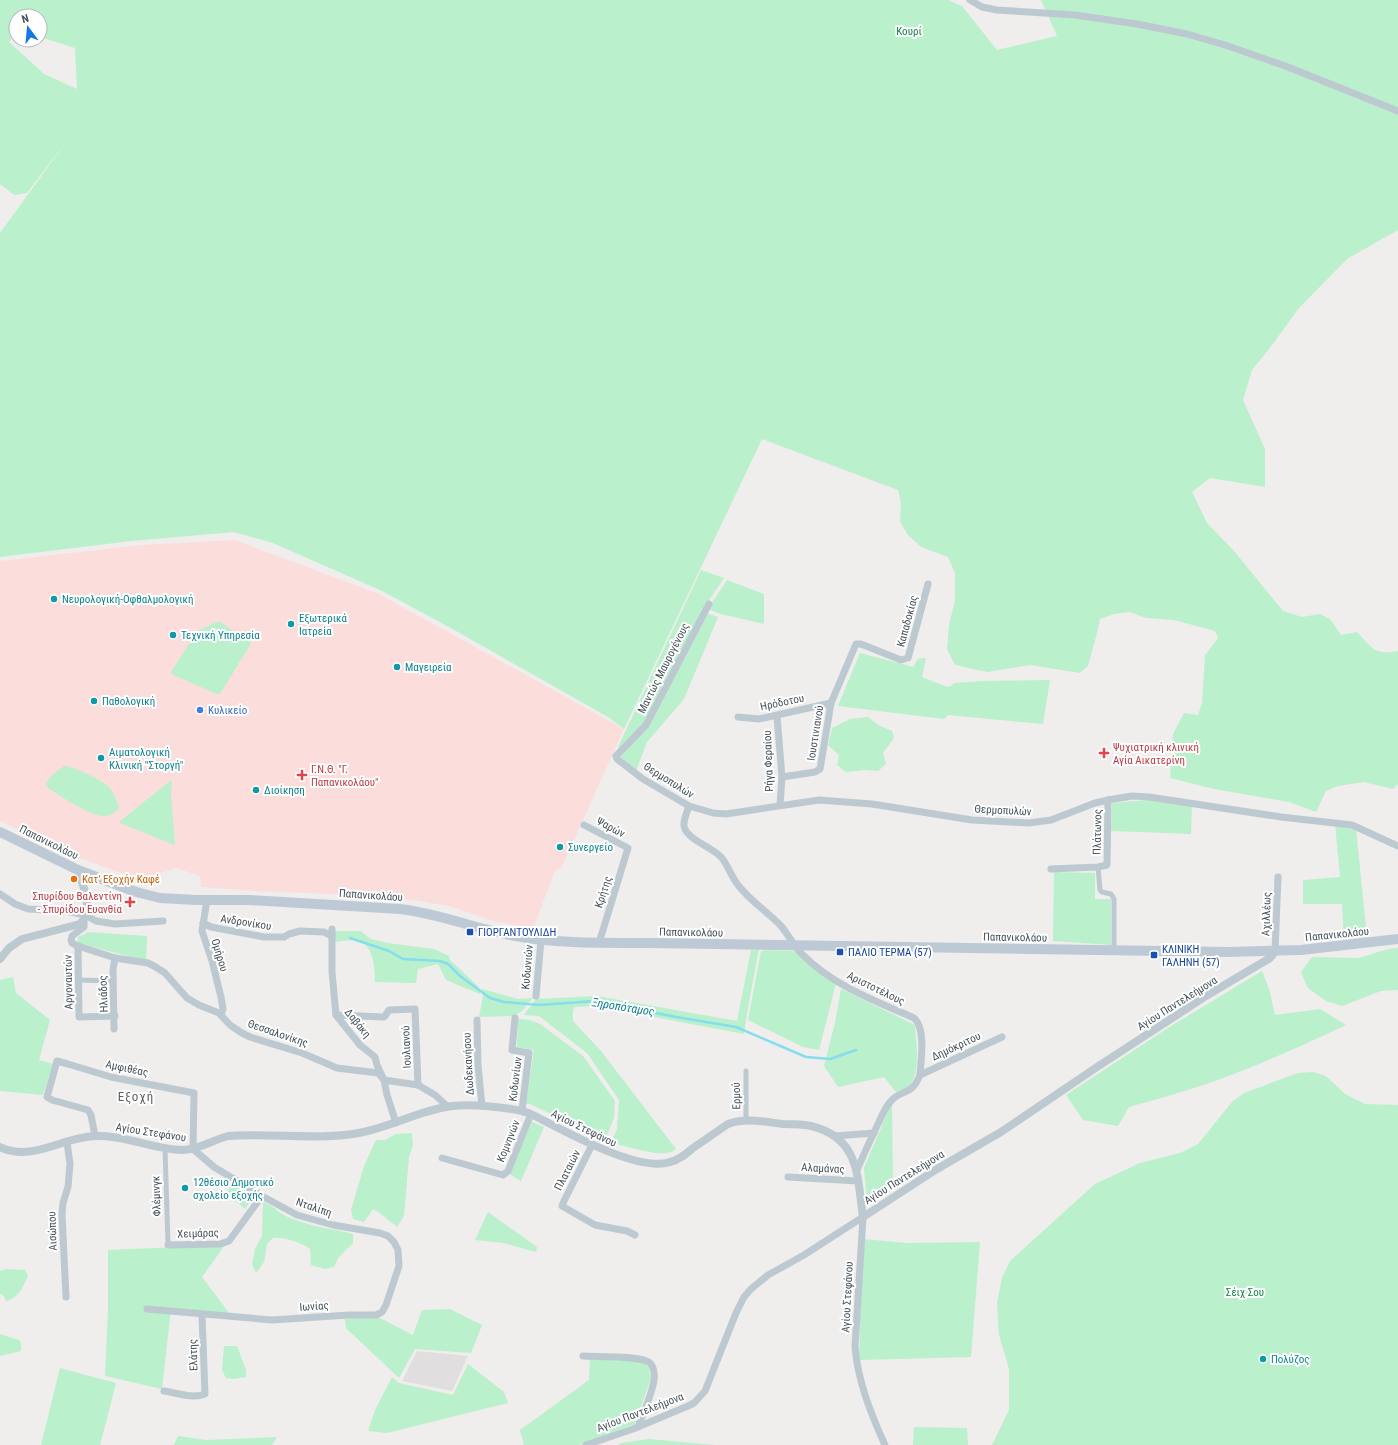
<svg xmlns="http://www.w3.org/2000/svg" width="1398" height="1445" viewBox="0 0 1398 1445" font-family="'Roboto Condensed',sans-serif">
<rect width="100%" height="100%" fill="#f0eded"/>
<polygon fill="#e1dee0" points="417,1351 468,1356 452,1391 402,1381"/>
<polygon fill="#fbdedc" points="235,540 379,594 624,729 561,869 557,868 555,871 533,929 490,920 449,906 414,900 379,896 255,891 201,887 200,876 176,868 140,880 69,854 0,821 0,561 142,545"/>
<g fill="#baf0cc" fill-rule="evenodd">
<path d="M0,0H948L962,6L997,50L1057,36L1041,0H1398V230L1347,259L1299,308L1269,349L1252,370L1243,400L1265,449V487L1210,478L1192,492L1207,523L1234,551L1283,611L1302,617L1320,614L1330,619L1341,635L1357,632C1371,647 1375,656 1398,651V784L1393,789L1364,782L1338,786L1326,791L1316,812L1289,802L1214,789L1170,778L1173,734L1184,713L1198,715L1202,703L1205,655L1218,638L1215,631L1174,620L1146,618L1129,612L1114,614L1100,619L1097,633L1088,666L1080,673L1030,665L987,672L955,665L947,649L949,625L955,600V573L948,557L921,547L907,534L900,521L901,503L898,490L762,439L624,729L608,717L449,627L382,591L273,543L234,532L131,541L0,557V233L69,138L27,193L14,195L0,184ZM16,16H40V37L75,48L77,89L44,74L9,42L14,34L16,33Z"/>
<polygon points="701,570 724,578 705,606 644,724 620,747 618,747"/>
<polygon points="727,580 764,594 764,624 721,614 708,609"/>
<polygon points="706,613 718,617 684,699 647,742 636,771 619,756 648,727"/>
<polygon points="219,621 250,642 250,645 220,694 217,694 171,674 171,672 197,631"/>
<polygon points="860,653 913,667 918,659 926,658 922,677 947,687 951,686 954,683 984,681 1050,680 1043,724 948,715 944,719 838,706"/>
<polygon points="868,717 878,725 892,731 894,738 883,753 886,764 878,771 865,770 846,772 837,765 839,755 828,745 832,728 850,719"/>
<path d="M64,766C71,765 104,781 109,787C114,792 116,801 119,807L118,810C114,813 109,816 104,816C89,816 61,796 48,788L46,784L50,777Z"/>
<polygon points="170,781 172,782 171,794 175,844 174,845 120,823 119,822"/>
<polygon points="1147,800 1192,804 1191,834 1111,831 1112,803"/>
<polygon points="1335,824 1356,828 1367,938 1344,939 1342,904 1303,904 1303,880 1340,877"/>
<polygon points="1054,872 1095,873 1095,899 1111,899 1111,945 1053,941"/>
<path d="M333,931H360L371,939L388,943L434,949L449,956L450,960L479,987L480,994L446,980L438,964L418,969L416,983L375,982C375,970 374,944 358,941C351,939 341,942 333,942Z"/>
<polygon points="87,932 147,936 146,961 78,943 78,937 85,934"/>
<polygon points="1398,948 1398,990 1381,991 1342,1006 1326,1001 1308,988 1301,972 1312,957 1359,958 1388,949"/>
<path d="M759,949L747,1013L744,1034L596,1006L575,1007L573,1010V1021L601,1051L676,1149C674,1150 672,1152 670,1152C659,1157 624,1146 611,1142L617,1129L619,1100L587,1053L539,1016L524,1015L536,999L597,996L737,1021L751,950Z"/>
<polygon points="768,950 795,951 836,983 819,1050 803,1047 748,1020 761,951"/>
<path d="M1262,971L1269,989L1275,1015L1320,1009L1346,1025C1297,1048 1246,1071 1194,1088C1172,1095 1150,1101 1129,1107L1118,1126L1083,1120L1066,1095L1171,1026Z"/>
<polygon points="13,977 16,993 50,1020 39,1060 53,1064 43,1095 0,1091 0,980"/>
<polygon points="482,989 518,999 533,998 522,1011 514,1016 479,1017 483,996"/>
<path d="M841,989L915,1025C916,1042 921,1070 910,1085C907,1088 900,1090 896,1092L884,1077L838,1087L824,1066L835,1023Z"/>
<polygon points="518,1019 530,1020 540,1024 583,1056 615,1101 614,1118 605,1140 530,1104 526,1104 534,1050 517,1047"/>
<polygon points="1313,1072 1326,1076 1345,1094 1365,1104 1398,1105 1398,1445 992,1445 1009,1410 1009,1369 999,1335 997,1303 1002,1278 1010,1261 1095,1184 1140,1163 1180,1153 1198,1144 1232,1102 1244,1093 1298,1073"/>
<polygon points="892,1102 893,1190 873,1202 867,1201 864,1168"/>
<polygon points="532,1122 544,1127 521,1181 509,1174"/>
<polygon points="412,1133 413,1145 409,1157 404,1216 397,1227 381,1214 373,1209 364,1222 353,1219 351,1210 364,1166 376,1140 385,1140 396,1134"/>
<polygon points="232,1182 253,1197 245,1209 227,1193"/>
<path d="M263,1202C270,1204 273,1207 279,1212C284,1216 292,1219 299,1221C316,1228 335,1229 353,1234V1243L338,1258L334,1267L325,1269L311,1265L310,1249C301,1242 283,1237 273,1238L267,1244L264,1262L256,1273L252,1264L255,1249L262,1236Z"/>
<polygon points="488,1212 537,1247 536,1252 504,1243 475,1240"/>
<polygon points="862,1239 907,1243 980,1242 971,1357 859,1360"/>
<polygon points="225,1245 202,1277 229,1313 171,1309 162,1389 105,1376 108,1310 108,1250"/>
<path d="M6,1269L25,1270L28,1276C22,1288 20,1297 6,1301L4,1296L0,1294V1271Z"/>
<polygon points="450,1309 482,1325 471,1353 415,1349 399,1378 346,1328 345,1319 376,1316 413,1335 422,1310"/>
<polygon points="0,1334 19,1340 21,1343 21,1351 0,1356"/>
<polygon points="224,1346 237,1346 246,1370 246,1377 233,1379 226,1378 222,1370"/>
<polygon points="590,1358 627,1359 644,1363 649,1368 651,1378 635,1424 579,1445 524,1445 520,1430 589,1380"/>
<polygon points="468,1364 504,1392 508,1403 387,1433 368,1431 375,1410 392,1377 399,1383 453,1395"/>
<polygon points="60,1368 116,1383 100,1445 41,1445"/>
<polygon points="914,1427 967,1428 968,1445 913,1445"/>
<polygon points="178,1436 206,1440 277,1437 272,1445 174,1445"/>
<polygon points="649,1439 715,1445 717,1445 618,1445 621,1443"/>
</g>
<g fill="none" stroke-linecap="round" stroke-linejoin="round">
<polyline stroke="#85ddee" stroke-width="2.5" points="350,938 389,951 403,959 440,961 448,964 460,976 490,998 504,1002 539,1005 595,1001 676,1017 736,1027 806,1057 830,1059 856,1050"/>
<g stroke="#bdc9d0" stroke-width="5">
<polyline points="1098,867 1100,890 1102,892 1111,894 1114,899 1114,950"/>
<polyline points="78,980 113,981"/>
<polyline points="746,1071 746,1120"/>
<polyline points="165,1148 168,1245"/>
</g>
<g stroke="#bdc9d0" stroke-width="7">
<polyline points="970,0 982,7 997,10 1075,15 1137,24 1187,34 1225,45 1288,67 1398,111"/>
<polyline points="709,604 646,725 616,756 617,759 643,779 689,806 713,813 726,814 819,800 872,804 972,820 1029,823 1051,820 1095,803 1108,800 1132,796 1149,797 1281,817 1352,825 1398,846"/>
<polyline points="777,716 782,777 780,805"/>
<polyline points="738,717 759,719 831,703"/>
<polyline points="782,777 815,772 820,769 831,703 856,644 861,644 901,660 908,658 928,584"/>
<path d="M689,806C687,812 684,818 684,824C683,838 712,847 721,857C728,865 731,876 738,885C750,901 768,912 782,927C789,936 794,946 802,954C832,985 875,1001 914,1018C926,1028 921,1060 920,1075C911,1097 903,1088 891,1101C886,1106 882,1115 879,1122C871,1138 864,1154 857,1170"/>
<polyline points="584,825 628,848 599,943"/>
<polyline points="1051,869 1098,867 1107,865 1108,800"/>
<polyline points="0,894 15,904 28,909 66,911 85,915 96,921 115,924 163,921"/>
<polyline points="207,900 202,931 212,961 221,997 223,1009 221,1015"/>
<polyline points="84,920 84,927 72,936 71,940 72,943 78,946 115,958 148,963 154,966 165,973 187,998 199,1005 219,1013 230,1025 242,1033 250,1037 302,1053 337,1068 378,1073 384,1080 418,1085 435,1095 447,1106"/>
<polyline points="203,923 211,927 264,937 284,937 289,934 300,931 324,932 332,936"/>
<polyline points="332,929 332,972 336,1015 360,1045 375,1057 377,1065 384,1080 387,1095 396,1123"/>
<polyline points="78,946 79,1017 115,1016"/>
<polyline points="1275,952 1278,877"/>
<polyline points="536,996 541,940"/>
<polyline points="336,1015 383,1017 385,1016 389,1010 415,1009 418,1085"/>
<polyline points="515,1018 512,1050 529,1053 522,1110"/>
<polyline points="477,1020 478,1065 482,1106"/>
<polyline points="114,1029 113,970 115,958"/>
<polyline points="920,1075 1002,1037"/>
<polyline points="95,1136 91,1115 88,1110 52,1100 47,1097 57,1061 68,1064 111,1077 194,1093 193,1149 214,1167 262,1196 297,1215 333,1225 380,1233 388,1236 394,1242 398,1250 399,1266 386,1305 382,1312 376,1315 349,1315 272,1320 147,1309"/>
<polyline points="835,1136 874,1133"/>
<polyline points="592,1145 564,1201 562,1206 595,1225 627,1231 635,1235"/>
<polyline points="442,1158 503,1175 508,1171 531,1114"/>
<polyline points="788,1177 858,1181"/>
<path d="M863,1217L855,1347C858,1382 871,1414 885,1445"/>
<polyline points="168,1245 220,1244 229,1241 262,1196"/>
<polyline points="66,1297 62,1214 63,1203 68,1187 70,1164 67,1142"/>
<path d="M583,1356C597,1357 640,1355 650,1363C654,1367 655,1375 654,1380C652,1394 643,1414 638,1427"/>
<path d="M164,1391C177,1393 193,1399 205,1394L202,1315"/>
<polyline points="586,1445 633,1429 688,1406 694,1403 705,1391 736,1313 744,1297 751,1289 768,1275 804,1255 863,1217"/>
</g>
<g stroke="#bdc9d0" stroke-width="8">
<path d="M0,959L9,948L22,939L80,924C94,910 83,885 78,870"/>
<path d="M0,1147C29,1161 58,1141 86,1137C119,1132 150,1149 182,1150C198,1150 213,1140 228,1136C270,1133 312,1140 353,1134C385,1130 415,1112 446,1107C466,1103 512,1107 531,1114C561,1129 637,1173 670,1162C679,1160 686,1154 693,1148C705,1140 716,1132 728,1124C746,1117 765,1122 783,1124C792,1124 802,1124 811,1126C860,1138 857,1176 863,1217L937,1169L1001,1132L1097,1067L1206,996L1270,958L1275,952"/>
</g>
<path stroke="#bdcad5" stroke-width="10" d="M0,832L78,870L136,892L160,898L196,900H249L400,909C437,913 473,928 510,935C556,944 603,943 650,943L1228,952L1301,950L1398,939"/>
</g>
<g fill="#0f9aa8" stroke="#fff" stroke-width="1.5">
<circle cx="54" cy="599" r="4"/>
<circle cx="291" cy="624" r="4"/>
<circle cx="173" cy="635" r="4"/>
<circle cx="397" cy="667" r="4"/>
<circle cx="94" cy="701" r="4"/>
<circle cx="101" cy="758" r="4"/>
<circle cx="256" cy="790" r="4"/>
<circle cx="560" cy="847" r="4"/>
<circle cx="185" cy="1188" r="4"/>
<circle cx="1263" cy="1359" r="4"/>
</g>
<circle fill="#3f7fe0" stroke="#fff" stroke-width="1.5" cx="200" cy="710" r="4"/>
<g fill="#e0444e" stroke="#fff" stroke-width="1.5">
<path d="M1102 747h4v4h4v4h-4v4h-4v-4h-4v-4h4z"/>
<path d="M300 769h4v4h4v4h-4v4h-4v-4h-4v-4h4z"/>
<path d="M128 896h4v4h4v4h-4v4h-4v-4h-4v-4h4z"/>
</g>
<circle fill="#e8710a" stroke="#fff" stroke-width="1.5" cx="74" cy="879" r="4"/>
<g fill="#1a4fb4" stroke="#fff" stroke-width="1.5">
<rect x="466" y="928" width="8" height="8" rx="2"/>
<rect x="836" y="948" width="8" height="8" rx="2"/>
<rect x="1150" y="951" width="8" height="8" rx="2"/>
</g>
<g text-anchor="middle" stroke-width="4" stroke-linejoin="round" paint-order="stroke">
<g font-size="11" fill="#147f44" stroke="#fff">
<text x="909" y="35">Κουρί</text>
<text x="1245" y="1296">Σέιχ Σου</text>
</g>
<g font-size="11" fill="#0d838f" stroke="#fff" text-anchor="start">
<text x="62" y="603">Νευρολογική-Οφθαλμολογική</text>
<text x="299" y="622">Εξωτερικά<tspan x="299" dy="13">Ιατρεία</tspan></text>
<text x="181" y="639">Τεχνική Υπηρεσία</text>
<text x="405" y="671">Μαγειρεία</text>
<text x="102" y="705">Παθολογική</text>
<text x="109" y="756">Αιματολογική<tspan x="109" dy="13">Κλινική "Στοργή"</tspan></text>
<text x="264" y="794">Διοίκηση</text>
<text x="568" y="851">Συνεργείο</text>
<text x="193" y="1186">12θέσιο Δημοτικό<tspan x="193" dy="13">σχολείο εξοχής</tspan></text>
<text x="1271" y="1363">Πολύζος</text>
</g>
<g font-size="11" fill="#45525b" stroke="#fff">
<text transform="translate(907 621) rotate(-75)" y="4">Καπαδοκίας</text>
<text transform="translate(663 668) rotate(-63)" y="4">Μαντώς Μαυρογένους</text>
<text transform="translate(782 702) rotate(-12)" y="4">Ηρόδοτου</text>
<text transform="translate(815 733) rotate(-81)" y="4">Ιουστινιανού</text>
<text transform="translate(768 761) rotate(-92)" y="4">Ρήγα Φεραίου</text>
<text transform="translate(669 780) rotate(32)" y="4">Θερμοπυλών</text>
<text transform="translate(1003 810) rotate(3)" y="4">Θερμοπυλών</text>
<text transform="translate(611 827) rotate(28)" y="4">Ψαρών</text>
<text transform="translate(1097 832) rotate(-89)" y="4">Πλάτωνος</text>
<text transform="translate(49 842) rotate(26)" y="4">Παπανικολάου</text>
<text transform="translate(603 892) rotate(-72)" y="4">Κρήτης</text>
<text transform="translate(371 895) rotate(4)" y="4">Παπανικολάου</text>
<text transform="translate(1266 914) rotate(-88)" y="4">Αχιλλέως</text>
<text transform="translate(246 922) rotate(9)" y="4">Ανδρονίκου</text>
<text transform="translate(691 932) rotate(1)" y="4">Παπανικολάου</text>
<text transform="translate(1337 934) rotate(-6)" y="4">Παπανικολάου</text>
<text transform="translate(1015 937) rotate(1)" y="4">Παπανικολάου</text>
<text transform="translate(220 955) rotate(73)" y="4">Ομήρου</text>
<text transform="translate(527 967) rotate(-85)" y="4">Κυδωνιών</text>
<text transform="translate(68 982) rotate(-91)" y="4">Αργοναυτών</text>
<text transform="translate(876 988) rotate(26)" y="4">Αριστοτέλους</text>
<text transform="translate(103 994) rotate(-92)" y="4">Ηλιάδος</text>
<text transform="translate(1177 1003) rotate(-32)" y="4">Αγίου Παντελεήμονα</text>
<text transform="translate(358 1023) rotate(51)" y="4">Δαβάκη</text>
<text transform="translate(278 1033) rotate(19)" y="4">Θεσσαλονίκης</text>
<text transform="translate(956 1046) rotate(-25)" y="4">Δημόκριτου</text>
<text transform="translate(406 1047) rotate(-92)" y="4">Ιουλιανού</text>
<text transform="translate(468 1064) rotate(-93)" y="4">Δωδεκανήσου</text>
<text transform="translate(127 1068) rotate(12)" y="4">Αμφιθέας</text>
<text transform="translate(515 1079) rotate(-83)" y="4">Κυδωνίων</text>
<text transform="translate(736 1096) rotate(-91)" y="4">Ερμού</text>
<text transform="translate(584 1128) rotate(26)" y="4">Αγίου Στεφάνου</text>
<text transform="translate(151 1132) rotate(9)" y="4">Αγίου Στεφάνου</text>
<text transform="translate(508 1141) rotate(-68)" y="4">Κομνηνών</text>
<text transform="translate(823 1168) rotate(3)" y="4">Αλαμάνας</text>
<text transform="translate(567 1170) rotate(-63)" y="4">Πλαταιών</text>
<text transform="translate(904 1177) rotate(-32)" y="4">Αγίου Παντελεήμονα</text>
<text transform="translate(156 1196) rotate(-92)" y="4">Φλέμινγκ</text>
<text transform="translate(314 1207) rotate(19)" y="4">Νταλίπη</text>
<text transform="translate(52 1231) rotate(-92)" y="4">Αισώπου</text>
<text transform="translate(198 1233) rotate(-2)" y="4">Χειμάρας</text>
<text transform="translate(847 1297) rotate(-87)" y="4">Αγίου Στεφάνου</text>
<text transform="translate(314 1306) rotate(-4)" y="4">Ιωνίας</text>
<text transform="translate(193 1355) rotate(-92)" y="4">Ελάτης</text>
<text transform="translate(640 1412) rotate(-21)" y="4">Αγίου Παντελεήμονα</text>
</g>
<g font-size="11" fill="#366cbe" stroke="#fff" text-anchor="start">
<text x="208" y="714">Κυλικείο</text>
</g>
<g font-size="11" fill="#be3a42" stroke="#fff" text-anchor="start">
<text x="1113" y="751">Ψυχιατρική κλινική<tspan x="1113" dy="13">Αγία Αικατερίνη</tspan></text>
<text x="311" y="773">Γ.Ν.Θ. "Γ.<tspan x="311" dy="13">Παπανικολάου"</tspan></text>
<text x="122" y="900" text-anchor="end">Σπυρίδου Βαλεντίνη<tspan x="122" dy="13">- Σπυρίδου Ευανθία</tspan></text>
</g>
<g font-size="11" fill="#c56008" stroke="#fff" text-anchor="start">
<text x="82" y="883">Κατ' Εξοχήν Καφέ</text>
</g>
<g font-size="11" fill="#164399" stroke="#fff" text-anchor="start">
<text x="478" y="936">ΓΙΟΡΓΑΝΤΟΥΛΙΔΗ</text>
<text x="1162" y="953">ΚΛΙΝΙΚΗ<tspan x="1162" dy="13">ΓΑΛΗΝΗ (57)</tspan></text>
<text x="848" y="956">ΠΑΛΙΟ ΤΕΡΜΑ (57)</text>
</g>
<g font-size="12" font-style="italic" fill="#097e95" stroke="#fff">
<text transform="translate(623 1007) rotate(9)" y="4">Ξηροπόταμος</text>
</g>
<g font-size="13" letter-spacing="1" fill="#5a5e63" stroke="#fff">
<text x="136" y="1101">Εξοχή</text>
</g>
</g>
<g transform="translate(28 28) rotate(344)"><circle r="19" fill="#ffffff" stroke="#b5babd"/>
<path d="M0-3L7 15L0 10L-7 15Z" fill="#1378e4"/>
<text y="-6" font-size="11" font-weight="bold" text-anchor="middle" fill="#45525b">N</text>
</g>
</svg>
